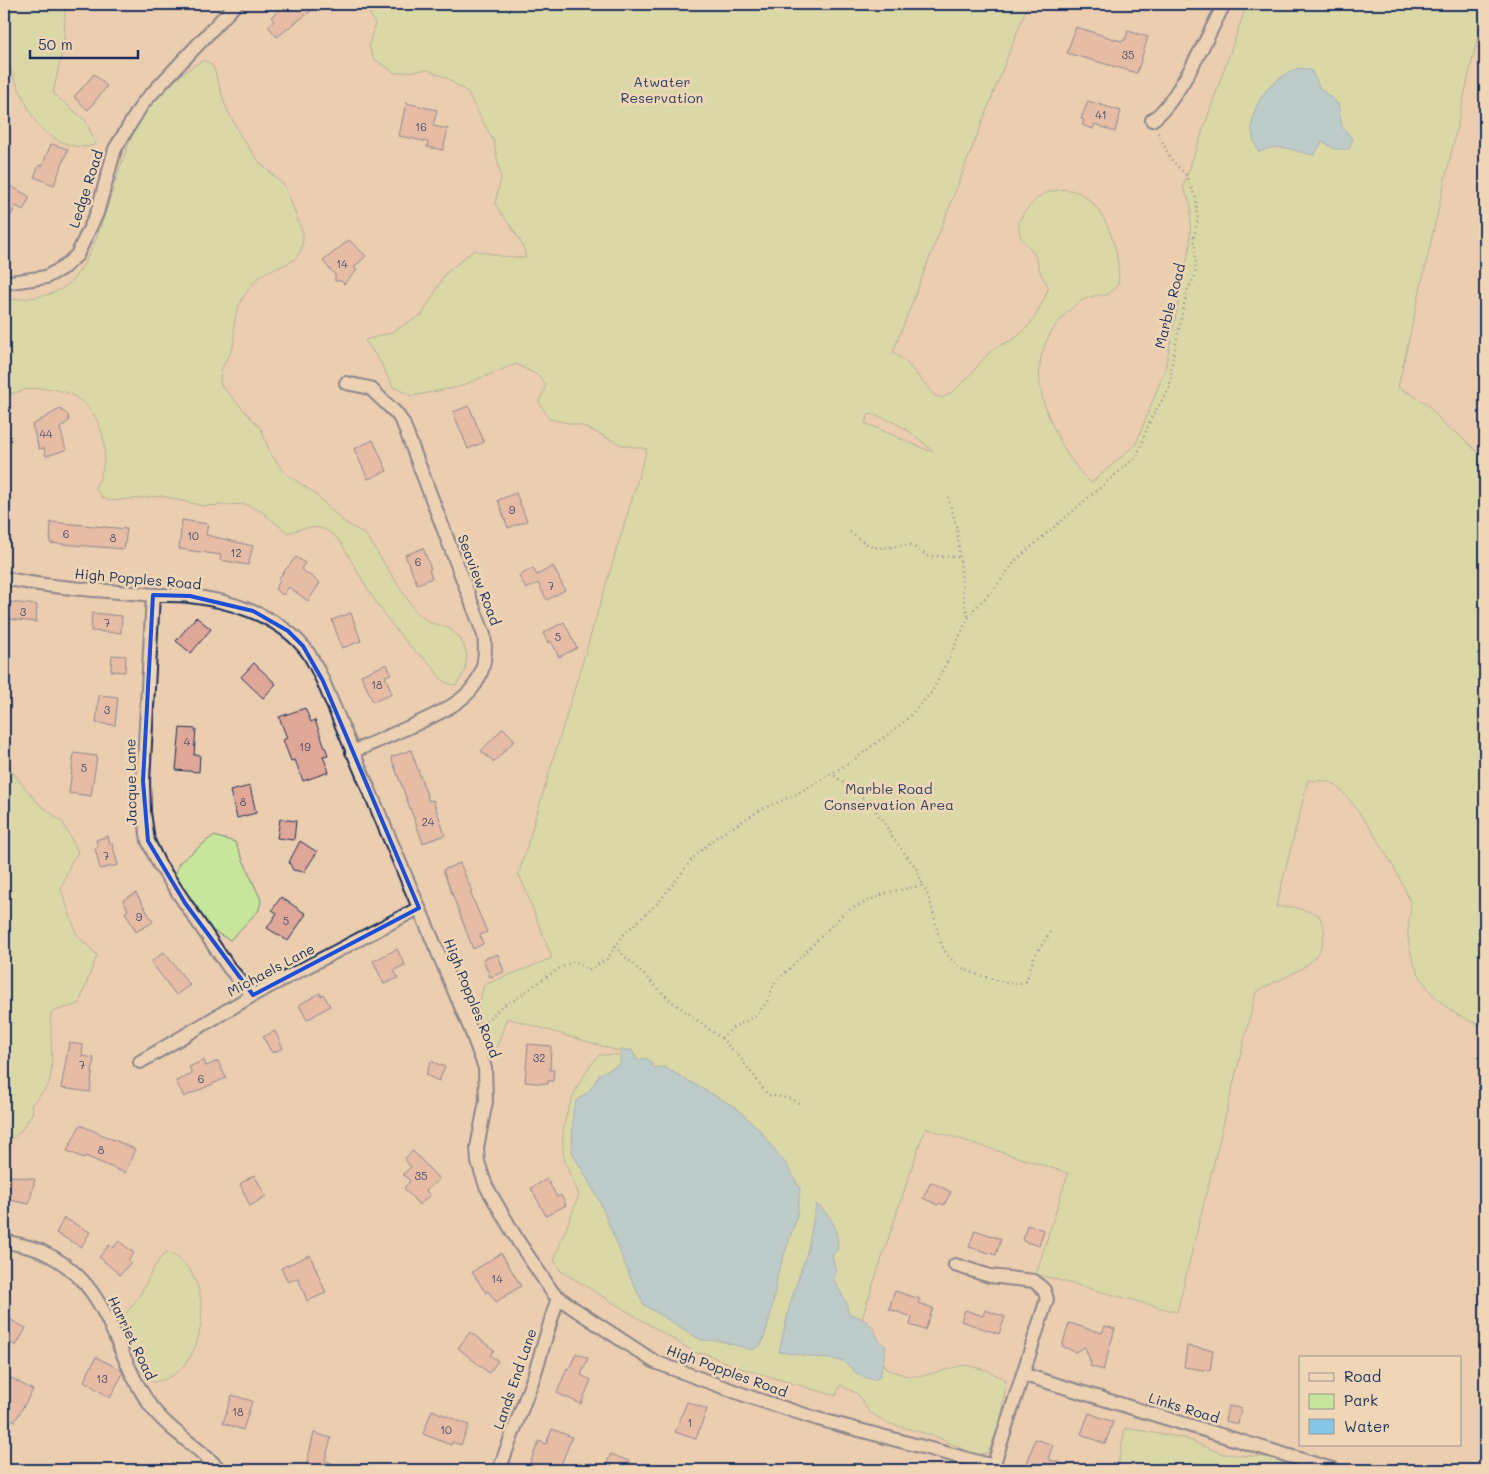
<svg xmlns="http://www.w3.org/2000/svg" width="1489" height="1474" viewBox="0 0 1489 1474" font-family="Mali,sans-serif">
<rect width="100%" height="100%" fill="#ebcdb0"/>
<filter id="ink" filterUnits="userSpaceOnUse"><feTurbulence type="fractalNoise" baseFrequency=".02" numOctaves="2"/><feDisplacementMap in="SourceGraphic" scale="10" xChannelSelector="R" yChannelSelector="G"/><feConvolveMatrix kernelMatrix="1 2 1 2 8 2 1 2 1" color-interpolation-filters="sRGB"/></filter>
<g filter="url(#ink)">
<g fill="#c8e59c" stroke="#728a7d" fill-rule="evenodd">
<path d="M8,4H65L64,43L53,93L86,121L96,144C79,153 49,139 38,125C31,116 6,62 4,51C1,38 2,20 9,10Z"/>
<path d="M365,4H438L442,9L449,4H1028L893,352L907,363L935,396L942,398C965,386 972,371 989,353C994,346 1005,344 1012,340C1032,328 1041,307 1049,287C1038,273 1040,265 1033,252C1028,244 1020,241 1019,230C1017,220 1023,214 1029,207C1037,197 1045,192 1058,190C1100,183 1123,252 1118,285L1107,295C1088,294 1076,303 1064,316C1029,353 1036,392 1056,433C1066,453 1075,468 1091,483L1136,444L1165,369L1190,245L1191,205L1183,187L1247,4H1485L1398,387L1426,403L1448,429L1456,432L1485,459V1026C1443,1015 1412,980 1408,937C1407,927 1412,910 1410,903C1403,877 1355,799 1334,784C1328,780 1315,781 1308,780L1276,907H1294L1319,915C1321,921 1325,929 1324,934C1323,969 1279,977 1256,992L1177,1312L1036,1274L1068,1173L925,1128L857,1333L875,1345L886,1369L907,1376H922L964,1365L986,1370L1006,1380L1001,1420L988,1453L975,1455L935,1436L888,1423L869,1412L858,1394L840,1385L836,1396L740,1368L706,1354L696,1353L561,1271L554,1260L579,1195C574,1182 564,1165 563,1151C560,1116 577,1081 599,1055H632L507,1018L493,1056L474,1008L478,1009L484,985L552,958L520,876H518L647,449L622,445L583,426L549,419L539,402L546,385L539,376L516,364L458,387L412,396L393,387L381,363L365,340L390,333L422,315L445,274L474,250L500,256L526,258C523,238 505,221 495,203L501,179L494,142L467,92L445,77L427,70L395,73L373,58L369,45L375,24ZM869,414C893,418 917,435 934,453L865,423Z"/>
<path d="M204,60L212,65L215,72L225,105L240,135L260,163L285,186L303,234C304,273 272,260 254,282C245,293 237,306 235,319C233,328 235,338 233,346C229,361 217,367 221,385L261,429L270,453L285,473L314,493L344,522L366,535L417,614L431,623L448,627L460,638L467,654L465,671L456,685C440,684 440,675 431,665C425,658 417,654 411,647C387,621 369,593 352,562C346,551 340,538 329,532C315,524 302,528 288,533L261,511L245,504L203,506L162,496L110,501L103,498L95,488C117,450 100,396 53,389C35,386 20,391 4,396V300C23,299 50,298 66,286C78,277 86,260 92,248C112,204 120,149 147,109C155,96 168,87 179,77C187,71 195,64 204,60Z"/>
<path d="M4,744L11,771L38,803L63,823L78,852L71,862L61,889L77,935L97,955L79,1004L51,1012C49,1030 56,1073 47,1087C43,1093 36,1098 31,1105L33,1112L21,1131L6,1143L4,1142Z"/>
<polygon points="213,836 235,842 261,900 259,910 230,940 213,931 175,876 179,863"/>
<path d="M166,1252C220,1270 210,1378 152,1382C137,1371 111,1335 124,1316C130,1307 137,1301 142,1291C149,1278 155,1262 166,1252Z"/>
<polygon points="1125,1428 1184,1438 1223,1454 1266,1457 1312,1470 1117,1470"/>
</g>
<g fill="#86c7e7" stroke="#5b8ab0">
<path d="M1299,68L1311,70L1320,88L1338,104L1342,127L1353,139L1349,149H1334L1323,141L1314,155C1291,151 1282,142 1259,152C1239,118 1265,80 1299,68Z"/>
<polygon points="621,1050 632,1050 637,1060 647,1058 655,1068 664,1067 735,1107 757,1127 786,1164 800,1188 797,1217 778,1273 771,1314 762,1344 753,1350 720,1341 701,1340 644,1305 632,1281 599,1200 572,1152 573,1112 576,1101 589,1091 600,1074 620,1064"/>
<path d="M816,1204C833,1217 837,1227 838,1249L832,1256L836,1272L834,1280L847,1304L848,1313C856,1315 867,1320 872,1327C879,1337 875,1338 886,1347L880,1377L874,1380L860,1376L843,1361L779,1352L790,1304L808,1249Z"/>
</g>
<g fill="#dfa797" stroke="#1b2f5e">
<polygon points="287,4 320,4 277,37 268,26 274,21 271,17"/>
<polygon points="1076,27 1121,41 1125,40 1128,31 1148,37 1137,73 1067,53"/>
<polygon points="94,74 107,86 88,110 74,97"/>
<polygon points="1088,101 1121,111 1115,132 1095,124 1093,129 1082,125 1084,120 1081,119"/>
<polygon points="406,103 437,110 433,126 448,129 443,150 427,147 428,142 399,136"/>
<polygon points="51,144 68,149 54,185 34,177 39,165 42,166"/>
<polygon points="4,182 30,197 23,210 16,206 4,227"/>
<polygon points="349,240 366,256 354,267 357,270 344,284 341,281 335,281 335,275 323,261"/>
<polygon points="469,406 484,442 468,449 453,412"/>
<polygon points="60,409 68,415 69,421 60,428 66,450 46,456 44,448 39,449 32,425"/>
<polygon points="373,440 387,471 368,479 354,449"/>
<polygon points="516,493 527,521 508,528 498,500"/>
<polygon points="182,520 208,524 206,535 253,546 248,565 220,560 221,555 179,549"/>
<polygon points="51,522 127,529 124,549 50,543"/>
<polygon points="423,548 431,569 429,570 432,578 417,584 405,555"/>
<polygon points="296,557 305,563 301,569 320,583 308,601 289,587 283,595 275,589 280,581 278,579"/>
<polygon points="553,566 565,590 547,600 538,583 526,589 519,576 533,568 537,575"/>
<polygon points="10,602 37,605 36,622 8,619"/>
<polygon points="92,613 122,616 121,633 91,631"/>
<polygon points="351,613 361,641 342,648 332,620"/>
<polygon points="196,617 211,629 191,653 176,641"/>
<polygon points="564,622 577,648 559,657 551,641 548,643 543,633"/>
<polygon points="112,655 126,656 125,672 111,671"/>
<polygon points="254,663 276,684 263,698 241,677"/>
<polygon points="387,664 391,674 385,676 392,694 373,702 361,675"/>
<polygon points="99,695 118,697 115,725 96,723"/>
<polygon points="305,708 311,722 315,720 328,755 323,756 329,772 303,781 295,760 291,761 283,740 287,738 279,717"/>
<polygon points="180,728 196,729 194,755 200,755 199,772 176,770"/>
<polygon points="503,728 515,740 494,762 481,751"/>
<polygon points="411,750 429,801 433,800 445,835 423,843 391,757"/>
<polygon points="74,753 97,756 91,796 69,793"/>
<polygon points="250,786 256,813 237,818 230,791"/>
<polygon points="280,819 296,821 294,840 277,838"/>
<polygon points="108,836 110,844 112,843 118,865 100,869 95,848 98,847 96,840"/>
<polygon points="300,841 317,852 304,872 293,870 289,862"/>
<polygon points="460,863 472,891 470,892 487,932 480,935 483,944 473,949 443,870"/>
<polygon points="136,893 153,922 136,932 125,912 128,910 123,900"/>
<polygon points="281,897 306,914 288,941 267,928 277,913 272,910"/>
<polygon points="397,949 405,965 394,970 398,978 384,984 373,961"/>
<polygon points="164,952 190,985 176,995 151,962"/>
<polygon points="498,954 504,972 490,977 483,959"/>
<polygon points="320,993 321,996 323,994 330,1006 307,1020 299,1005"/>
<polygon points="275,1031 283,1048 272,1053 263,1037"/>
<polygon points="69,1043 83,1045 82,1056 94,1058 90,1092 61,1088"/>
<polygon points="528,1044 551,1046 550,1070 554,1070 553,1081 548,1081 548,1084 525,1082"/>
<polygon points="204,1060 206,1066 218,1061 226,1078 184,1097 176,1081 192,1074 189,1067"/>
<polygon points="431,1061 445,1067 439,1081 426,1075"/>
<polygon points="80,1125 135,1149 125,1173 85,1156 84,1158 67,1151"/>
<polygon points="413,1151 439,1179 426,1191 430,1195 419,1205 404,1188 410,1181 403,1174 411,1167 404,1159"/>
<polygon points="4,1175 35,1179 29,1204 4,1199"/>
<polygon points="254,1175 266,1196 250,1206 240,1184"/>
<polygon points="547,1179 557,1197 561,1195 566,1205 546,1216 531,1188"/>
<polygon points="931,1182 951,1192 944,1205 940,1203 938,1205 923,1198"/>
<polygon points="64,1218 90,1232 81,1247 56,1233"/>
<polygon points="1027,1225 1044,1230 1039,1246 1023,1241"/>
<polygon points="975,1230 1001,1239 996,1255 969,1247"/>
<polygon points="119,1241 134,1253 128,1260 131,1262 120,1275 99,1257 109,1245 113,1248"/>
<polygon points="501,1253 521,1286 496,1302 488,1291 486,1293 472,1272"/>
<polygon points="310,1255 326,1293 307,1301 298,1278 288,1282 281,1268"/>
<polygon points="895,1291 920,1299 918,1303 933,1308 925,1330 910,1325 912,1317 889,1309"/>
<polygon points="965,1310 983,1316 985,1310 1005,1317 999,1334 961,1321"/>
<polygon points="9,1319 26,1328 16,1346 12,1343 4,1358 4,1328"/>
<polygon points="1069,1323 1102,1333 1105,1326 1115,1329 1103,1370 1090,1366 1091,1363 1085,1347 1075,1352 1062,1346"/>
<polygon points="470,1332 494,1350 490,1355 498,1361 489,1373 458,1348"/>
<polygon points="1187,1346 1213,1350 1210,1371 1184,1367"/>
<polygon points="576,1353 588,1358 581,1375 591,1380 581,1404 557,1393 567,1368 569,1369"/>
<polygon points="96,1357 121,1370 123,1373 110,1398 84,1381"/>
<polygon points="4,1374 33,1390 15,1421 4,1414"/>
<polygon points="232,1395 252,1401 243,1430 223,1423"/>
<polygon points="687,1402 707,1409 696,1439 675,1432"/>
<polygon points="1228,1406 1241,1408 1238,1424 1225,1421"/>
<polygon points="432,1410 469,1425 461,1445 452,1442 451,1445 423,1434"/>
<polygon points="1089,1413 1113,1422 1105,1444 1081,1434"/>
<polygon points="552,1429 572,1437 559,1470 527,1470 539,1441 546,1444"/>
<polygon points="314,1433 331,1438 325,1461 346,1468 345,1470 305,1470"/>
<polygon points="1035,1439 1053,1445 1048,1459 1076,1468 1076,1470 1025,1470"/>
<polygon points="611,1454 631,1462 627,1470 604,1470"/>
</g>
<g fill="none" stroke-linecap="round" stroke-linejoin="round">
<defs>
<g id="street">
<path d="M1152,120C1176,105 1210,32 1224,4"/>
<polyline points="4,283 46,277 64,267 77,255 97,213 115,149 143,103 236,4"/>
<path d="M346,383L370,388L397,414L403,423L484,635C491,689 459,704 416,724C395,733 374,743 352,752"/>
<path d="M4,578C50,588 97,590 144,594C159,596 174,594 189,596C228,600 276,615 302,645C312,655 317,669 323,681L470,1028L485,1068L486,1101L477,1148L478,1162L486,1186L518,1241L553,1293L573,1308L655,1362L750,1397L818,1419L994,1466"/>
<polyline points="153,595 143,781 144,812 148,841 159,864 185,903 229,968 253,995"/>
<polyline points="140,1062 253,995 419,908"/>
<path d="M4,1241C16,1244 29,1246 41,1251C112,1283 110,1348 150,1405C169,1431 199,1447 220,1470"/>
<polyline points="955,1265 990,1276 1034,1281 1044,1290 1047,1299 992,1470"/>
<polyline points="1025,1375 1335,1470"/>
<polyline points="499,1470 534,1376 558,1297"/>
</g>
</defs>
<use href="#street" stroke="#1b2f5e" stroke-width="16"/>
<g stroke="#1b2f5e" stroke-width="2.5" stroke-dasharray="1 4" stroke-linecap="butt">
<polyline points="948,497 957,528 964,603 969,618"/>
<path d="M850,532C876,554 879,547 911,545L928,556L959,557"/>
<path d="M923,885C946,931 926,962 989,978C1003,981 1011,987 1026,981L1034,957L1052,929"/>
<polyline points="615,947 671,1001 721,1038 738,1055 768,1095 792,1099 801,1105"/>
<path d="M482,1024C490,1019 495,1012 502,1006C506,1003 512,1002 516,999C535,985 553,970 575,961L588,970L607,959L625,933L659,902L693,858L715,838L762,809L795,795L851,762L903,723L932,692L972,611L994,589L1017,559L1137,456L1151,418L1170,387L1172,362L1187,291L1195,276L1196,260L1194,237L1198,219L1196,199L1186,175L1170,158L1157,131"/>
<polyline points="721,1038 734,1027 756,1016 768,1000 774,984 846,911 886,893 923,885 916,868 890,834 886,825 872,805 831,773"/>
</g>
<use href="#street" stroke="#eed6b6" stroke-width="12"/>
</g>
</g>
<path d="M0 0H1489V1474H0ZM153,595L190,596L253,611L288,631L303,646L323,681L419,908L253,995L185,903L148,841L143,781Z" fill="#ebcdb0" fill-opacity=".55" fill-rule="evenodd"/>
<path fill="none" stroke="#1d4ed8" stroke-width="4" stroke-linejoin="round" d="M153,595L190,596L253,611L288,631L303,646L323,681L419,908L253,995L185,903L148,841L143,781Z"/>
<g text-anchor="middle" stroke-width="5" stroke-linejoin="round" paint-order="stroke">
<g font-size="11" fill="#4c4d6c">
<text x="1128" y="59">35</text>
<text x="1101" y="119">41</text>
<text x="421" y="131">16</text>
<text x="342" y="268">14</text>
<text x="46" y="438">44</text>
<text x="512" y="514">9</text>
<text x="66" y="538">6</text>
<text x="193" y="540">10</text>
<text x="113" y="542">8</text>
<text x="236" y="557">12</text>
<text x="418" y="566">6</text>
<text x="551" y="590">7</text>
<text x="23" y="616">3</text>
<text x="107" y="627">7</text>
<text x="558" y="641">5</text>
<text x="377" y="689">18</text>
<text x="107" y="714">3</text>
<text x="187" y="746">4</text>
<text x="305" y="751">19</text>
<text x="84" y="772">5</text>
<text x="243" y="806">8</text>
<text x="428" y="826">24</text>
<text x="106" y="860">7</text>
<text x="139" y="921">9</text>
<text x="286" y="925">5</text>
<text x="539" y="1062">32</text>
<text x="82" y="1069">7</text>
<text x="201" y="1083">6</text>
<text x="101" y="1154">8</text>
<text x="421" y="1180">35</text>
<text x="497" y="1283">14</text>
<text x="102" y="1383">13</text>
<text x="238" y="1416">18</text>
<text x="690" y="1427">1</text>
<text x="446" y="1434">10</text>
</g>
<g font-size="14" fill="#2c4164" stroke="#eed6b6">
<text x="662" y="87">Atwater<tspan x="662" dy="16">Reservation</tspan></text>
<text x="889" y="794">Marble Road<tspan x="889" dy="16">Conservation Area</tspan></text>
</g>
<g font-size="14" fill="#1b2f5e" stroke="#eed6b6">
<text transform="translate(86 189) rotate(-72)" y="5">Ledge Road</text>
<text transform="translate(1170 306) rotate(-76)" y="5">Marble Road</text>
<text transform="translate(138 579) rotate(5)" y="5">High Popples Road</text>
<text transform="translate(479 580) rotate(69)" y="5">Seaview Road</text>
<text transform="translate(131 782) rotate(-91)" y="5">Jacque Lane</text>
<text transform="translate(271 970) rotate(-28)" y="5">Michaels Lane</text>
<text transform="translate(472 998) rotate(68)" y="5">High Popples Road</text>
<text transform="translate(132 1338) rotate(64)" y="5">Harriet Road</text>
<text transform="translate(727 1371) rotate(20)" y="5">High Popples Road</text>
<text transform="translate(515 1379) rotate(-71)" y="5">Lands End Lane</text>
<text transform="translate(1184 1408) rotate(17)" y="5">Links Road</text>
</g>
</g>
<rect width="1489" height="1474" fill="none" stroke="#eed6b6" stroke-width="20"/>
<rect x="10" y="10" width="1469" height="1454" fill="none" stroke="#1b2f5e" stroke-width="2" filter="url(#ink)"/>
<rect x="1299" y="1356" width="162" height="90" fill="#eed6b6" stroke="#9a9393"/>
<rect x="1309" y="1373" width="25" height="8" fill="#eed6b6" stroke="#9a9393"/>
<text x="1344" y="1382" font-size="15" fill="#1b2f5e">Road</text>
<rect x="1309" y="1394" width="25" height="15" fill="#c8e59c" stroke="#9a9393"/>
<text x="1344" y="1406" font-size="15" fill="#1b2f5e">Park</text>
<rect x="1309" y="1419" width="25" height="15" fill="#86c7e7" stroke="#9a9393"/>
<text x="1344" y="1432" font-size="15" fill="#1b2f5e">Water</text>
<path d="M30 50v8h108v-8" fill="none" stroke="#1b2f5e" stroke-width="2.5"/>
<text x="38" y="50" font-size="15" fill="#1b2f5e" stroke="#eed6b6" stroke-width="4" paint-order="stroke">50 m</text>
</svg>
